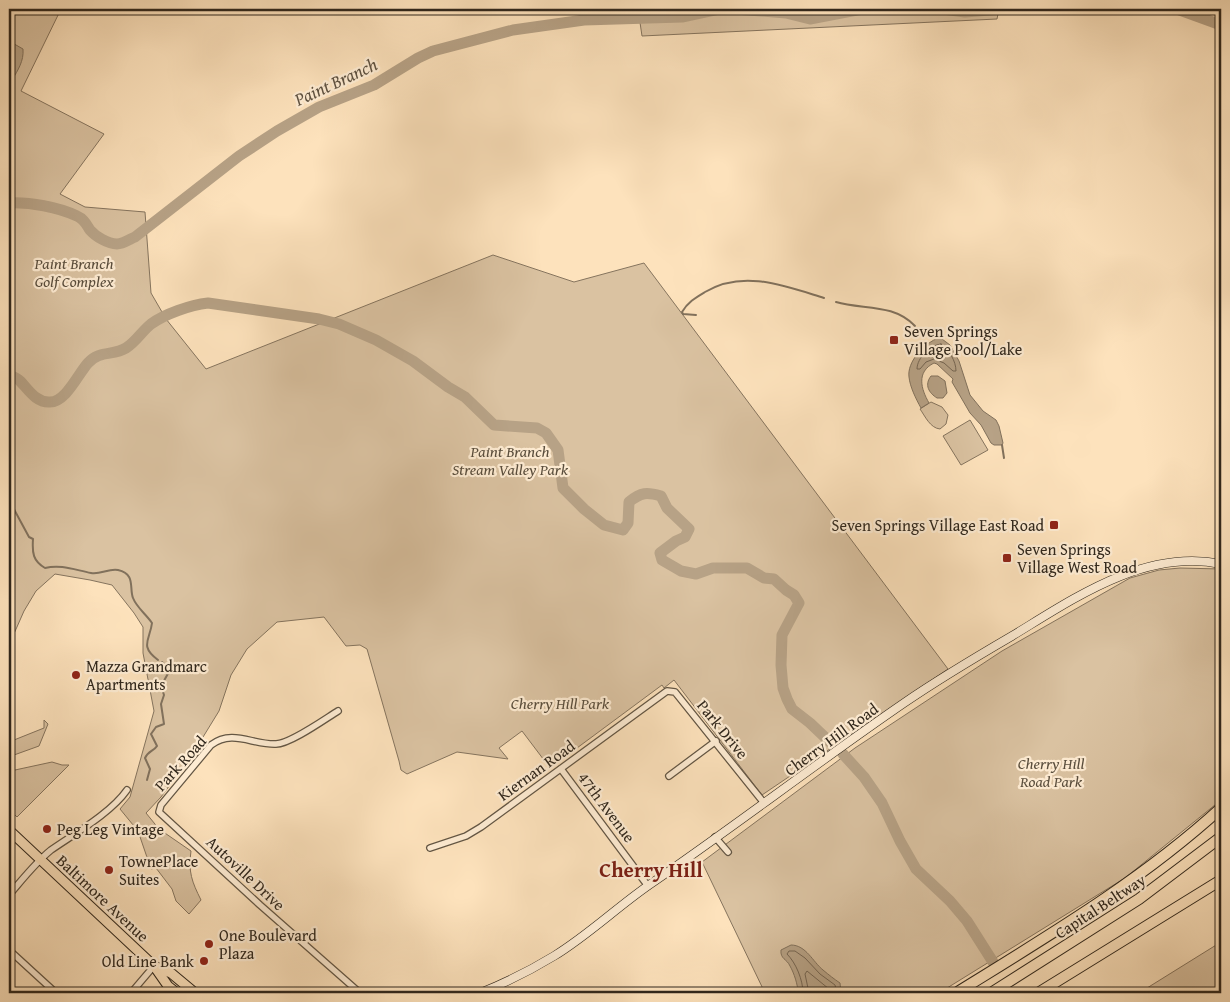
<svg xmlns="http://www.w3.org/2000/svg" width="1230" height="1002" viewBox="0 0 1230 1002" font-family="'Gentium Book Plus',serif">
<rect width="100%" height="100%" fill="#fde2bc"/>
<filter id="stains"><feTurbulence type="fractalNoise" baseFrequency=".004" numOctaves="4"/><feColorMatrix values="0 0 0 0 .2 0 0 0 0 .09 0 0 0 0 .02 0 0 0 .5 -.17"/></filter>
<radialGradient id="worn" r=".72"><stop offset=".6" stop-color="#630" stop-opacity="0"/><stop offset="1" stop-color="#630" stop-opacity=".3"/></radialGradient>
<g fill="#dac2a1" stroke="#85745e">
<path d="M9,9H61L21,91L104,134L60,194L85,207L145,212L151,293L162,312L160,314H162L206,369L493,255L574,282L644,263L948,669L762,795L674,680L664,688L662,685L550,768L522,731L499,748L508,759L457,752L407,774L401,770L399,761L367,649L360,645L346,646L324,617L277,622L247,649L231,675L219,711L192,755L161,797L146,813L159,829L191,851C188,872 192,882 201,900L189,914L176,901L172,889L156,868L151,869L138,831L120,809L130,797L154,711L143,653V627L134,613L112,585L90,580L55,574L36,591L24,611L9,645Z"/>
<polygon points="638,9 999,9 997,19 642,36"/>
<path d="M931,402L942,407L948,415L946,424L940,429C930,428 925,416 920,409Z"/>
<polygon points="970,420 988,450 961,465 943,436"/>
<polygon points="1180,568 1221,569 1221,800 1125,878 939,993 765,993 702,862 855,748 1002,651 1130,578 1159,570"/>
<polygon points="44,720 48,724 39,746 14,755 9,751 9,742 44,728"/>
<polygon points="52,762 62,765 69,765 17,817 9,809 9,779 15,770"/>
<polygon points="1221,942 1221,993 1139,993"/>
</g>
<g fill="#b7a286" stroke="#81715c">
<path d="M9,41L23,49C24,61 18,70 12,80L9,79Z"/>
<path d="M936,339H942L950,345L959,361L970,395L983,411L996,420L999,426L1003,443L1002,445H994L991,443L981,425L970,413L952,382L953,379L937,364L934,363C916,372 921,389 929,403L921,408C916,399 910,387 909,377C907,362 923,345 936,339Z"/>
<path d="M931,376H938L945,381L947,393L943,398H937C929,393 924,385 931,376Z"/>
<path d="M791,945C806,945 813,962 823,970C829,975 834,979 840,983L841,993H798C798,985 794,973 790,966C787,959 780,959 781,950Z"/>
</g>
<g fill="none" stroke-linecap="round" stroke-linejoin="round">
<g stroke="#746451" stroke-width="1">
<path d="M941,344C949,350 956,361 956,371H953L944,363L934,359L926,362L920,369H917C917,358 930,345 941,344Z"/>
<path d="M803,993C803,980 796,963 787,954L789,951H795L805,958L820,974L835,985L837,993"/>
<polyline points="809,993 805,974 807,971 829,989 830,993"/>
</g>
<g stroke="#81715c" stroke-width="2">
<path d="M836,302C863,310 893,303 915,326"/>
<path d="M696,315L683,314L682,312C688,302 695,298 705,292C743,269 785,286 824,298"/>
<polyline points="1002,445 1004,458"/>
<path d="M9,500L29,537L33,539C32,553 33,561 45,568C61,564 75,570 91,573C100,575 109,568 118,570C136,574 129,588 133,598C137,608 146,614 152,623C150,640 139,646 158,660"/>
<path d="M147,780L150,769L145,758C148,751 154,751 157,746L151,734L156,727L164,724L161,704L164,695L161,686L170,670L162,662"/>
</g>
<g stroke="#b7a286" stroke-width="11">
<polyline points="736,9 786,13 810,19 862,9"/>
<polyline points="943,9 965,12 1002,9"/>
<polyline points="1177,9 1221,25"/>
<path d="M9,203C30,202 58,207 77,216C84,219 86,224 90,230C95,236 108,244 117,244C123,244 130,239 135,237L239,156L277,131L319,107L374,85L418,58L433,51L513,30L584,20L682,17L719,9"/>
<path d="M9,377L10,375C13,377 18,378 20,381C28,389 36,403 50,402C66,402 78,374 88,363C100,350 113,356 126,348C136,342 142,331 151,324C165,314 190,305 208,303L319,319L339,324L376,340L413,361L448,387L465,397L494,425L537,428L546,433L558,450L563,488L584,509L604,525L623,530L628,523L629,502C641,492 647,492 661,496L667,508L689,529L685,537L676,541L660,553L662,560L681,571L696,574L713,568H747L764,578L774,579L786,590L794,595L799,603L782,635L781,665L783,688L787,699L792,709L810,723L831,743"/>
<polyline points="843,754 864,777 882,803 900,841 916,869 950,901 967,921 993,962"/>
</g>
<defs>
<g id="minor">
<path d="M338,711C325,719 290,744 276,744C252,745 233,729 211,745L161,805L159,812L260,905L360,993"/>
<polyline points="561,769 648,886"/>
<polyline points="669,776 716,741"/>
<polyline points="715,837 728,852"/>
<polyline points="430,848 466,836 481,827 667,691 675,692 764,803"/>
<path d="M9,895C22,880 35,863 51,850C74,834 111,813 127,790"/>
<polyline points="9,950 56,993"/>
<polyline points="131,993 154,966"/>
</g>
<path id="secondary" d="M480,993C505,983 531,970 554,956C587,936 616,908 649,885C735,826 818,762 904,703C939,679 976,657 1012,636C1073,599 1145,548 1221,564"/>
<g id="primary">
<polyline points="9,830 154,966 168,986 177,993"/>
<polyline points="154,966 171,973 195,993"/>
</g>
<g id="motorway">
<path d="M956,993C1048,936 1141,881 1221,808"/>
<polyline points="991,993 1139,899 1221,837"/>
<polyline points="1038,993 1221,880"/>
</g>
</defs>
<use href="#minor" stroke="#635644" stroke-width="8"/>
<use href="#secondary" stroke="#30271c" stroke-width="9"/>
<use href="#primary" stroke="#30271c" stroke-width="11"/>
<use href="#motorway" stroke="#30271c" stroke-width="12"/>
<use href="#minor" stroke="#feecd3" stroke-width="5.5"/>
<use href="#secondary" stroke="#feecd3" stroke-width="8"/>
<use href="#primary" stroke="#fde2bc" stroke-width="9"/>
<use href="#motorway" stroke="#fde2bc" stroke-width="10"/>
</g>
<g fill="#8f2418" stroke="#feecd3" stroke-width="2">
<rect x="889" y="335" width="10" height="10" rx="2.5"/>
<rect x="1049" y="520" width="10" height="10" rx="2.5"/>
<rect x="1002" y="553" width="10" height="10" rx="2.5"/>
<circle cx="76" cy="675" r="5"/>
<circle cx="47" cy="829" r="5"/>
<circle cx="109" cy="870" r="5"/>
<circle cx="209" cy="944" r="5"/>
<circle cx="204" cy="961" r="5"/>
</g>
<g text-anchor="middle" stroke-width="4.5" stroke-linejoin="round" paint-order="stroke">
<g font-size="16" font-style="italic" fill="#5a4e3d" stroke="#feecd3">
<text x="74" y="269">Paint Branch<tspan x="74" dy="18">Golf Complex</tspan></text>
<text x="510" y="457">Paint Branch<tspan x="510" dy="18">Stream Valley Park</tspan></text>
<text x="560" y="709">Cherry Hill Park</text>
<text x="1051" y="769">Cherry Hill<tspan x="1051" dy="18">Road Park</tspan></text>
</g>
<g font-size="16" fill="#30271c" stroke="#feecd3" text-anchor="start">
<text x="904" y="337">Seven Springs<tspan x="904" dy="18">Village Pool/Lake</tspan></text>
<text x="1044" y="531" text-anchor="end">Seven Springs Village East Road</text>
<text x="1017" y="555">Seven Springs<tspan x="1017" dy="18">Village West Road</tspan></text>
<text x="86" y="672">Mazza Grandmarc<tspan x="86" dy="18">Apartments</tspan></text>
<text x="57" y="835">Peg Leg Vintage</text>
<text x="119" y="867">TownePlace<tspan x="119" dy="18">Suites</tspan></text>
<text x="219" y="941">One Boulevard<tspan x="219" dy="18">Plaza</tspan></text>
<text x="194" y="967" text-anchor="end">Old Line Bank</text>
</g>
<g font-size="16" fill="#30271c" stroke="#feecd3">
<text transform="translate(723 729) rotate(51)" y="6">Park Drive</text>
<text transform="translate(831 739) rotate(-36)" y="6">Cherry Hill Road</text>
<text transform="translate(180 763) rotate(-48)" y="6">Park Road</text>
<text transform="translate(536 770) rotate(-36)" y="6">Kiernan Road</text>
<text transform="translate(607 807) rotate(53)" y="6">47th Avenue</text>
<text transform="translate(246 873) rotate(43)" y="6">Autoville Drive</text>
<text transform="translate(103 898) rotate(43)" y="6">Baltimore Avenue</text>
<text transform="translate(1100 906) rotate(-33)" y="6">Capital Beltway</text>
</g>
<g font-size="18" font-style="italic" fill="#5f5241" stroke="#feecd3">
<text transform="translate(336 82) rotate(-25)" y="6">Paint Branch</text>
</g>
<g font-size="21" font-weight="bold" fill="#7a1f14" stroke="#feecd3">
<text x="651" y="877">Cherry Hill</text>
</g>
</g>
<rect width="1230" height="1002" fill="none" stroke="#fde2bc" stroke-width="30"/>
<rect x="10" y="10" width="1210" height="982" fill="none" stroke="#30271c" stroke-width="2.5"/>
<rect x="15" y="15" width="1200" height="972" fill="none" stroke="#30271c"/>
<rect width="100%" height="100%" filter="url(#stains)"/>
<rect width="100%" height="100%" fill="url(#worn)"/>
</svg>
